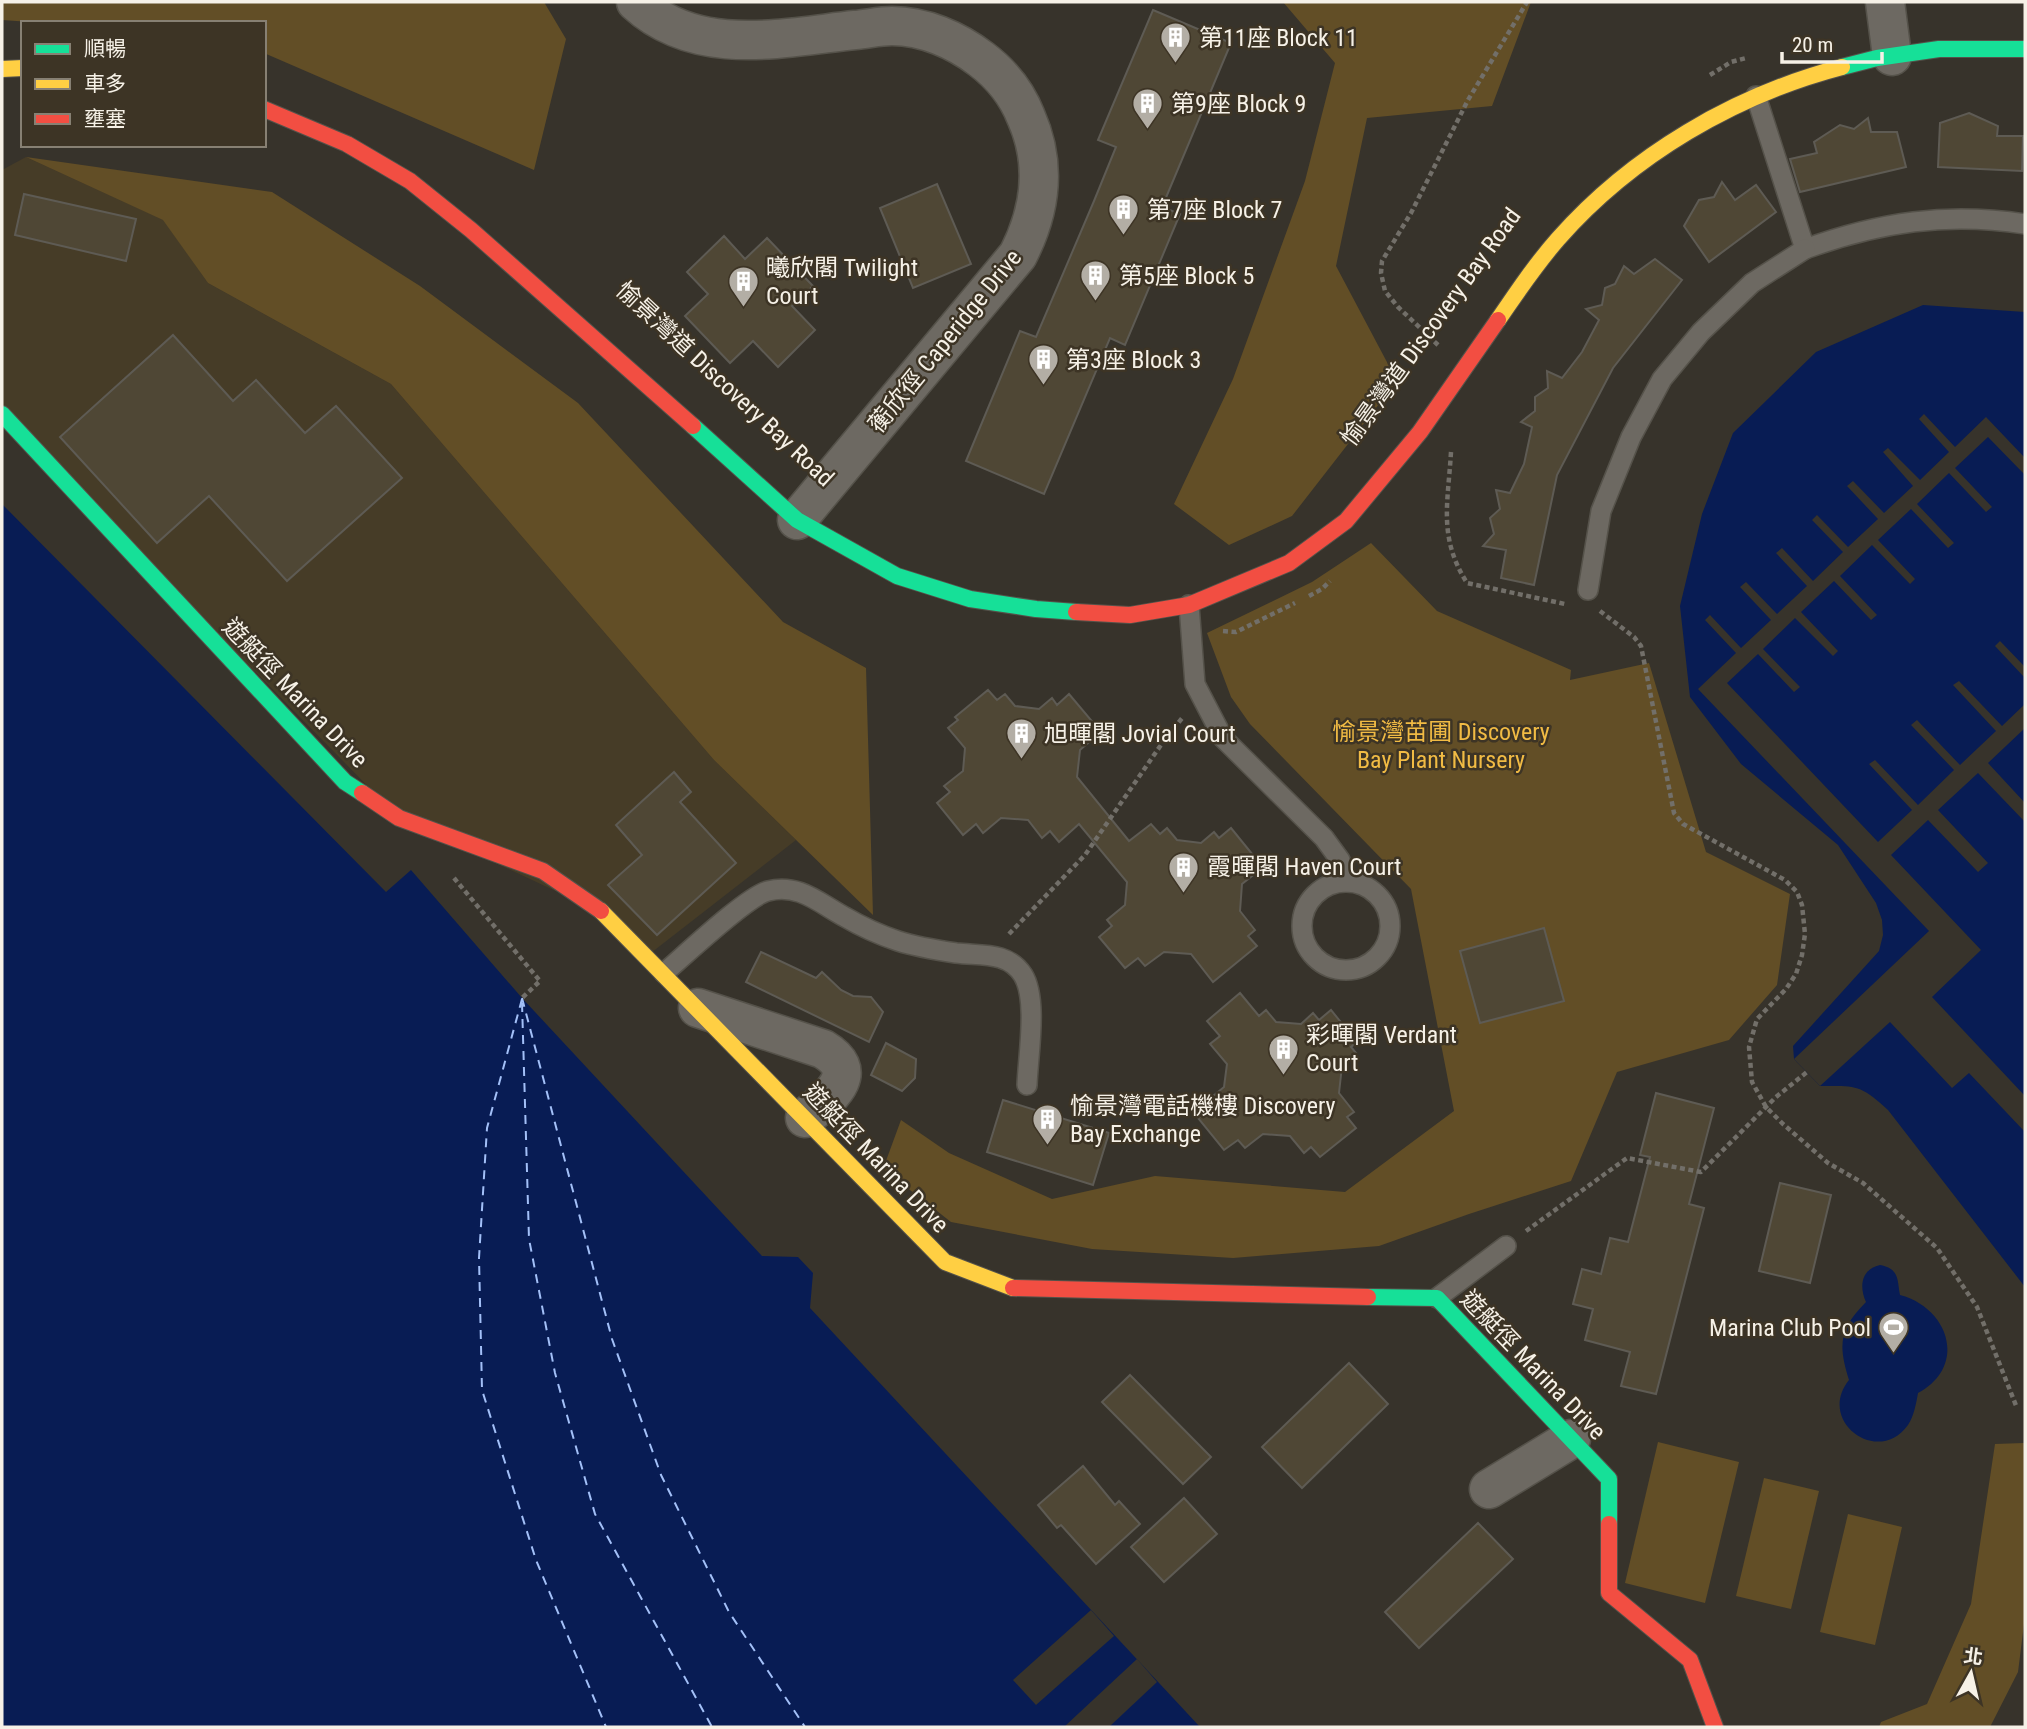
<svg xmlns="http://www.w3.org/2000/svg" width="2027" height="1729" viewBox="0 0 2027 1729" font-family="'Roboto Condensed','Noto Sans TC',sans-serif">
<rect width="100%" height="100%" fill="#37332b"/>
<polygon fill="#463c27" points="26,157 164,220 208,283 391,384 714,760 796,840 647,956 607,915 399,818 2,414 2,170"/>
<g fill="#624e26">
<polygon points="2,2 544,2 566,39 534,170 264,53 264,23 45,23 2,20"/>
<polygon points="1283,2 1531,2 1492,106 1367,118 1336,266 1397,381 1292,516 1229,545 1174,504 1233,379 1305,181 1335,63"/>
<polygon points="26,157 272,192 420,286 578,403 783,622 866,668 873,915 714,760 391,384 208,283 163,220"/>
<polygon points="1371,543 1437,611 1571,670 1570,680 1649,663 1706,852 1790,894 1777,985 1729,1040 1617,1072 1571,1181 1469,1214 1379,1246 1233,1258 1092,1249 951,1222 883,1169 901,1120 949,1153 1052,1199 1155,1176 1345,1192 1454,1111 1411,889 1250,724 1231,697 1207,633 1312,582"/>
<polygon points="1658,1442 1739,1462 1705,1603 1625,1583"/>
<polygon points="2024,1443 2025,1616 2018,1672 1990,1727 1879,1727 1881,1722 1927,1704 1971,1604 1995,1444"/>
<polygon points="1764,1478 1819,1491 1791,1609 1736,1596"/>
<polygon points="1848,1514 1902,1527 1875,1645 1820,1632"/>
</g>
<g fill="#081c54">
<path d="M1923,305L2025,312V1287L1888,1110C1860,1084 1856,1086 1820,1086L1794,1059L1793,1046L1879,951L1883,935L1882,920L1876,903L1838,845L1741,764L1690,697L1680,606L1702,514L1733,433L1816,352Z"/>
<polygon points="2,504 386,892 411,870 522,998 762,1256 798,1257 813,1273 810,1308 1200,1727 2,1727"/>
<path d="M1880,1265C1900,1269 1897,1280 1900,1295C1949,1308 1968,1366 1918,1393C1916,1404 1914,1416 1908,1425C1878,1467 1816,1421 1849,1380C1838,1345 1839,1329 1866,1302C1859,1287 1861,1269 1880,1265Z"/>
</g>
<g fill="#37332b">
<polygon points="1924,414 1955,447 1986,417 2025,458 2025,475 1988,437 1955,468 1992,507 1986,512 1949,473 1917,504 1954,543 1948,548 1911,509 1878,540 1915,579 1910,584 1872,545 1840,576 1877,615 1871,620 1834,581 1801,612 1838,651 1833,656 1795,618 1763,649 1800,687 1794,692 1758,654 1727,683 1878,842 1912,810 1869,764 1875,760 1918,805 1954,770 1911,725 1917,720 1960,765 1996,731 1953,685 1959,681 2002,726 2025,704 2025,728 1988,763 2025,803 2025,822 1978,773 1938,810 1988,863 1978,872 1928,820 1891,855 1981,950 1932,997 2025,1096 2025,1132 1969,1073 1952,1088 1890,1022 1820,1086 1794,1059 1929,931 1698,689 1736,653 1705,620 1710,615 1741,648 1771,620 1740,587 1746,582 1777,614 1807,586 1776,553 1782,548 1813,581 1843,552 1812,520 1817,515 1848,547 1878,519 1847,486 1853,481 1884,513 1913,486 1883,452 1888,448 1920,480 1949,452 1919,419"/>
<polygon points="2000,641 2025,667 2025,678 1995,646"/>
<polygon points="1091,1610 1114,1636 1036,1705 1013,1680"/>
<polygon points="1137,1659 1157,1682 1109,1727 1064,1727"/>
</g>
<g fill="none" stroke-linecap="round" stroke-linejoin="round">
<g stroke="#a3c0f8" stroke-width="2" stroke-dasharray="9 7" stroke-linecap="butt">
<polyline points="522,998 612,1339 661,1475 729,1612 805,1727"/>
<polyline points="522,999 487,1128 479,1258 482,1390 536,1560 606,1727"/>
<polyline points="522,1003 529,1239 555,1373 595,1514 712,1727"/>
</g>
</g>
<g fill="#4f4735" stroke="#5e5b54" stroke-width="2">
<polygon points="1153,10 1231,43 1162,207 1180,214 1125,345 1110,338 1044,494 966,461 1020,331 1036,337 1094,201 1116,147 1098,140"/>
<polygon points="1969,113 1998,126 1997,136 2023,136 2022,171 1938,167 1940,123"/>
<polygon points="1868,118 1871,132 1897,132 1906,167 1800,192 1790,159 1817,153 1814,142 1840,125 1854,129"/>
<polygon points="1722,182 1735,200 1756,185 1776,212 1709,262 1684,226 1699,200 1714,197"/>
<polygon points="937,184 971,264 913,288 880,208"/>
<polygon points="24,194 136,219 126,261 15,235"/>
<polygon points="724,236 745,259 767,238 813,286 792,306 815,330 778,367 753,341 730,363 685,316 708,294 687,272"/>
<polygon points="1655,259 1682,280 1613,368 1557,475 1534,585 1501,578 1506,550 1483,546 1494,534 1490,518 1500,509 1496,490 1510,493 1524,464 1532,427 1521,422 1535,411 1535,397 1548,388 1547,371 1562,378 1582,352 1599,320 1586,309 1602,305 1605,288 1615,284 1624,266 1634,274"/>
<polygon points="173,335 233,401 256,380 305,433 336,406 402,478 287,581 209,496 157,543 60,437"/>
<polygon points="988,690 997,700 1005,694 1015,706 1039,709 1052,698 1057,705 1069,694 1096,726 1089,731 1095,737 1080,750 1077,777 1129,841 1151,824 1160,834 1167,828 1177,840 1201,843 1214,832 1219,838 1231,828 1257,860 1252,865 1257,872 1242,884 1240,911 1255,930 1248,936 1257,946 1213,982 1191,954 1164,952 1145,966 1138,958 1125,968 1099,937 1112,926 1107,920 1125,905 1127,882 1079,824 1059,842 1050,831 1042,838 1028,820 1001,818 983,833 976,824 963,835 937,803 950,792 944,786 963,771 965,748 948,728 958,720 955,717"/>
<polygon points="674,772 691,792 680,802 736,863 657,935 608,885 642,855 616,825"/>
<polygon points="1544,928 1564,1001 1480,1023 1460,951"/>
<polygon points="761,952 816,978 822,972 841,990 853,996 871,997 883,1012 869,1042 746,982"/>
<polygon points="1240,993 1259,1016 1266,1010 1276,1022 1301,1024 1313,1013 1319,1020 1331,1010 1357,1042 1351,1047 1356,1053 1342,1066 1339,1093 1354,1112 1347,1117 1356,1128 1320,1157 1311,1147 1304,1153 1290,1136 1263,1134 1245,1148 1238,1140 1224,1150 1198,1118 1211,1108 1206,1102 1224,1087 1227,1064 1210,1044 1220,1036 1207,1021"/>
<polygon points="886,1043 916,1059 915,1078 902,1091 871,1075"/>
<polygon points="1656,1093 1714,1108 1689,1204 1704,1208 1656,1394 1621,1386 1630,1352 1585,1340 1593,1309 1573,1304 1582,1269 1601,1274 1610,1238 1628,1242 1650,1157 1640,1155"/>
<polygon points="1003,1100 1109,1133 1093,1185 987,1152"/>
<polygon points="1780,1183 1831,1195 1810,1283 1759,1271"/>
<polygon points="1349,1363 1388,1404 1302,1488 1262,1447"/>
<polygon points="1130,1375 1211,1457 1183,1484 1102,1402"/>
<polygon points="1083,1466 1115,1505 1119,1501 1140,1524 1096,1564 1061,1525 1057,1528 1038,1505"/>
<polygon points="1184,1498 1217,1534 1164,1582 1131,1547"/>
<polygon points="1478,1523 1513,1559 1419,1648 1385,1612"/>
</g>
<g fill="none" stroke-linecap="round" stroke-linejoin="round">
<defs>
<g id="lane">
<path d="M1756,96L1805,249C1880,222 1947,212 2025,224"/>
<polyline points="1588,590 1601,511 1631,437 1662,379 1701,332 1752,283 1805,249"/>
<polyline points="1189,605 1195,684 1223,738 1324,838 1340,860 1346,882"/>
<circle cx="1346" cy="926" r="44"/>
<path d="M664,973C684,956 747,896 768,891C799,883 819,903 845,917C862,927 880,935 898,941C917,947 936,950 956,953C980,956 1008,951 1023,975C1038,999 1028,1056 1027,1085"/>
<polyline points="1437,1298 1506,1246"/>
</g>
<g id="street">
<path d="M636,2C697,58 781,38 855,30C867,29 880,26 892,26C924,26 956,40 981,59C1001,74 1017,94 1026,117C1047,164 1041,210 1018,255L797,520"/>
<polyline points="1885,2 1892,56"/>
<path d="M698,1008L823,1049C864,1073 828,1098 805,1118"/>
<polyline points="1489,1489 1571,1439"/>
</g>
<g id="fast">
<polyline points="1842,67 1877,58 1939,49 2025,49"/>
<polyline points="2,414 345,782 362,793"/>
<polyline points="693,426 797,520 897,576 970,599 1036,609 1076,612"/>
<polyline points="1368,1297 1437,1298 1609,1479 1609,1524"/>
</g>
<g id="slow">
<polyline points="2,69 23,68"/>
<path d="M1498,320C1517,292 1536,264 1558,239C1632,155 1735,95 1842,67"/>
<polyline points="601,911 945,1262 1013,1288"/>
</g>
<g id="jam">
<polyline points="264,109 347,144 410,181 471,230 693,426"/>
<polyline points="1076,612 1130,615 1189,605 1289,563 1346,521 1420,432 1498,320"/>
<polyline points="362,793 399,818 543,871 601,911"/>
<polyline points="1013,1288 1368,1297"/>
<polyline points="1609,1524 1609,1593 1690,1660 1715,1727"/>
</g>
</defs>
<use href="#lane" stroke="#55524a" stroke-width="22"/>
<use href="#street" stroke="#55524a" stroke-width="41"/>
<use href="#fast" stroke="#55524a" stroke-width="18"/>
<use href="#slow" stroke="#55524a" stroke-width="18"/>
<use href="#jam" stroke="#55524a" stroke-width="18"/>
<g stroke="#726f69" stroke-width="4.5" stroke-dasharray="5 3.5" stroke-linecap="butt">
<polyline points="1710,75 1731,62 1746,58"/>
<polyline points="1438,345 1398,307 1385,291 1381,273 1382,261 1411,213 1468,100 1527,2"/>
<path d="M1451,452C1448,504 1438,537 1467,583L1565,604"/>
<polyline points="1309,596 1322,589 1330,581"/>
<polyline points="1600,611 1634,637 1641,646 1674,813 1683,824 1785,880 1797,892 1802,905 1805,934 1802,955 1796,974 1786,989 1757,1019 1749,1047 1752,1082 1766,1107 1783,1124 1828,1163 1863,1183 1937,1248 1977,1307 2017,1408"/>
<polyline points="1223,631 1236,632 1295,603"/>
<polyline points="454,878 540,981 522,998"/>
<polyline points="1009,934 1085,855 1163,742 1183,717"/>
<polyline points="1526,1231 1627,1158 1701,1172 1776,1097 1807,1072"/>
</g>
<use href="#lane" stroke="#6d6962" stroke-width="19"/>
<use href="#street" stroke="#6d6962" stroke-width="38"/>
<use href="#fast" stroke="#16e098" stroke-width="16"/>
<use href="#slow" stroke="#ffcf43" stroke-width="16"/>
<use href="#jam" stroke="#f24e42" stroke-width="16"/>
</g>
<defs>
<symbol id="building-pin" viewBox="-11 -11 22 30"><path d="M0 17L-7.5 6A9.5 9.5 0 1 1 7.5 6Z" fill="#b3aea5" stroke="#3d3425"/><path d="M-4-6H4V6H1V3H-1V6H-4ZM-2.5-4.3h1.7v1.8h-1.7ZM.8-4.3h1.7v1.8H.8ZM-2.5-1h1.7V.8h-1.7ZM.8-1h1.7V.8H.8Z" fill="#fff"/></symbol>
<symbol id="stadium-pin" viewBox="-11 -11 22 30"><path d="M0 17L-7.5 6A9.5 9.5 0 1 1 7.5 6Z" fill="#b3aea5" stroke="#3d3425"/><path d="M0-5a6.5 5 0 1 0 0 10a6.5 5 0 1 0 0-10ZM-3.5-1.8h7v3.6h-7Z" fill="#fff"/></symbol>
</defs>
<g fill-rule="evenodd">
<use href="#building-pin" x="1158" y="20" width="35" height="47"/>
<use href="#building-pin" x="1130" y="86" width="35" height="47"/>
<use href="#building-pin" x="1106" y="192" width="35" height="47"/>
<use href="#building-pin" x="1078" y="258" width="35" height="47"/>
<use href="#building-pin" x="726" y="264" width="35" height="47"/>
<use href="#building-pin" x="1026" y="342" width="35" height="47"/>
<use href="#building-pin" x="1004" y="716" width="35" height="47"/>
<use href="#building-pin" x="1166" y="850" width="35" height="47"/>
<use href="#building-pin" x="1266" y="1032" width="35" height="47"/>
<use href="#building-pin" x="1030" y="1102" width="35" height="47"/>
<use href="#stadium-pin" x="1876" y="1310" width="35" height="47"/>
</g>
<g text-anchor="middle" stroke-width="5" stroke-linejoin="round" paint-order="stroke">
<g font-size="24" fill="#f6f1e7" stroke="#3d3425" text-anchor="start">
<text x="1199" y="46">第11座 Block 11</text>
<text x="1171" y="112">第9座 Block 9</text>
<text x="1147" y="218">第7座 Block 7</text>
<text x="766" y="276">曦欣閣 Twilight<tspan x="766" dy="28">Court</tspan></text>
<text x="1119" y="284">第5座 Block 5</text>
<text x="1066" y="368">第3座 Block 3</text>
<text x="1044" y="742">旭暉閣 Jovial Court</text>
<text x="1207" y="875">霞暉閣 Haven Court</text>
<text x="1306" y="1043">彩暉閣 Verdant<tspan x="1306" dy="28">Court</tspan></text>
<text x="1070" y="1114">愉景灣電話機樓 Discovery<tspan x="1070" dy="28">Bay Exchange</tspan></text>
<text x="1871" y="1336" text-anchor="end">Marina Club Pool</text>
</g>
<g font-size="24" fill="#f6f1e7" stroke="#3d3425">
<text transform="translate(1431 327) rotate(-54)" y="8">愉景灣道 Discovery Bay Road</text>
<text transform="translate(945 341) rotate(-51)" y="8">蘅欣徑 Caperidge Drive</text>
<text transform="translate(725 384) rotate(43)" y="8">愉景灣道 Discovery Bay Road</text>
<text transform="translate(295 693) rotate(46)" y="8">遊艇徑 Marina Drive</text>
<text transform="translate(876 1158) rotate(46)" y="8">遊艇徑 Marina Drive</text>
<text transform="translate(1533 1365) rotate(46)" y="8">遊艇徑 Marina Drive</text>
</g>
<g font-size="24" fill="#f1bb44" stroke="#3d3425">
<text x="1441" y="740">愉景灣苗圃 Discovery<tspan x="1441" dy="28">Bay Plant Nursery</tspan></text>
</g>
</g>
<rect width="2027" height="1729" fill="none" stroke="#f6f1e7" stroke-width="7"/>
<rect x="21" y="21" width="245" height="126" fill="#3d3425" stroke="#878073" stroke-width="2"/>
<rect x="35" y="44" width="35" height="10" fill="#16e098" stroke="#878073" stroke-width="2"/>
<text x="84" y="56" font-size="21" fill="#f6f1e7">順暢</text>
<rect x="35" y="79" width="35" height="10" fill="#ffcf43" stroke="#878073" stroke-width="2"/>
<text x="84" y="91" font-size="21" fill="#f6f1e7">車多</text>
<rect x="35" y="114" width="35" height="10" fill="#f24e42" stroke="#878073" stroke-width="2"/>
<text x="84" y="126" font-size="21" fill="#f6f1e7">壅塞</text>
<g transform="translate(1971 1673) rotate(8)" stroke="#3d3425" stroke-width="5" paint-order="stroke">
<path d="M0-5L12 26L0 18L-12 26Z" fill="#f6f1e7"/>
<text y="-10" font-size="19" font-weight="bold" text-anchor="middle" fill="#f6f1e7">北</text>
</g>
<path d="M1782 52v10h100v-10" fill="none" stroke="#f6f1e7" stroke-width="3.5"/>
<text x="1792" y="52" font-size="21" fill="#f6f1e7" stroke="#3d3425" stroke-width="5" paint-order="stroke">20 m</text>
</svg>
